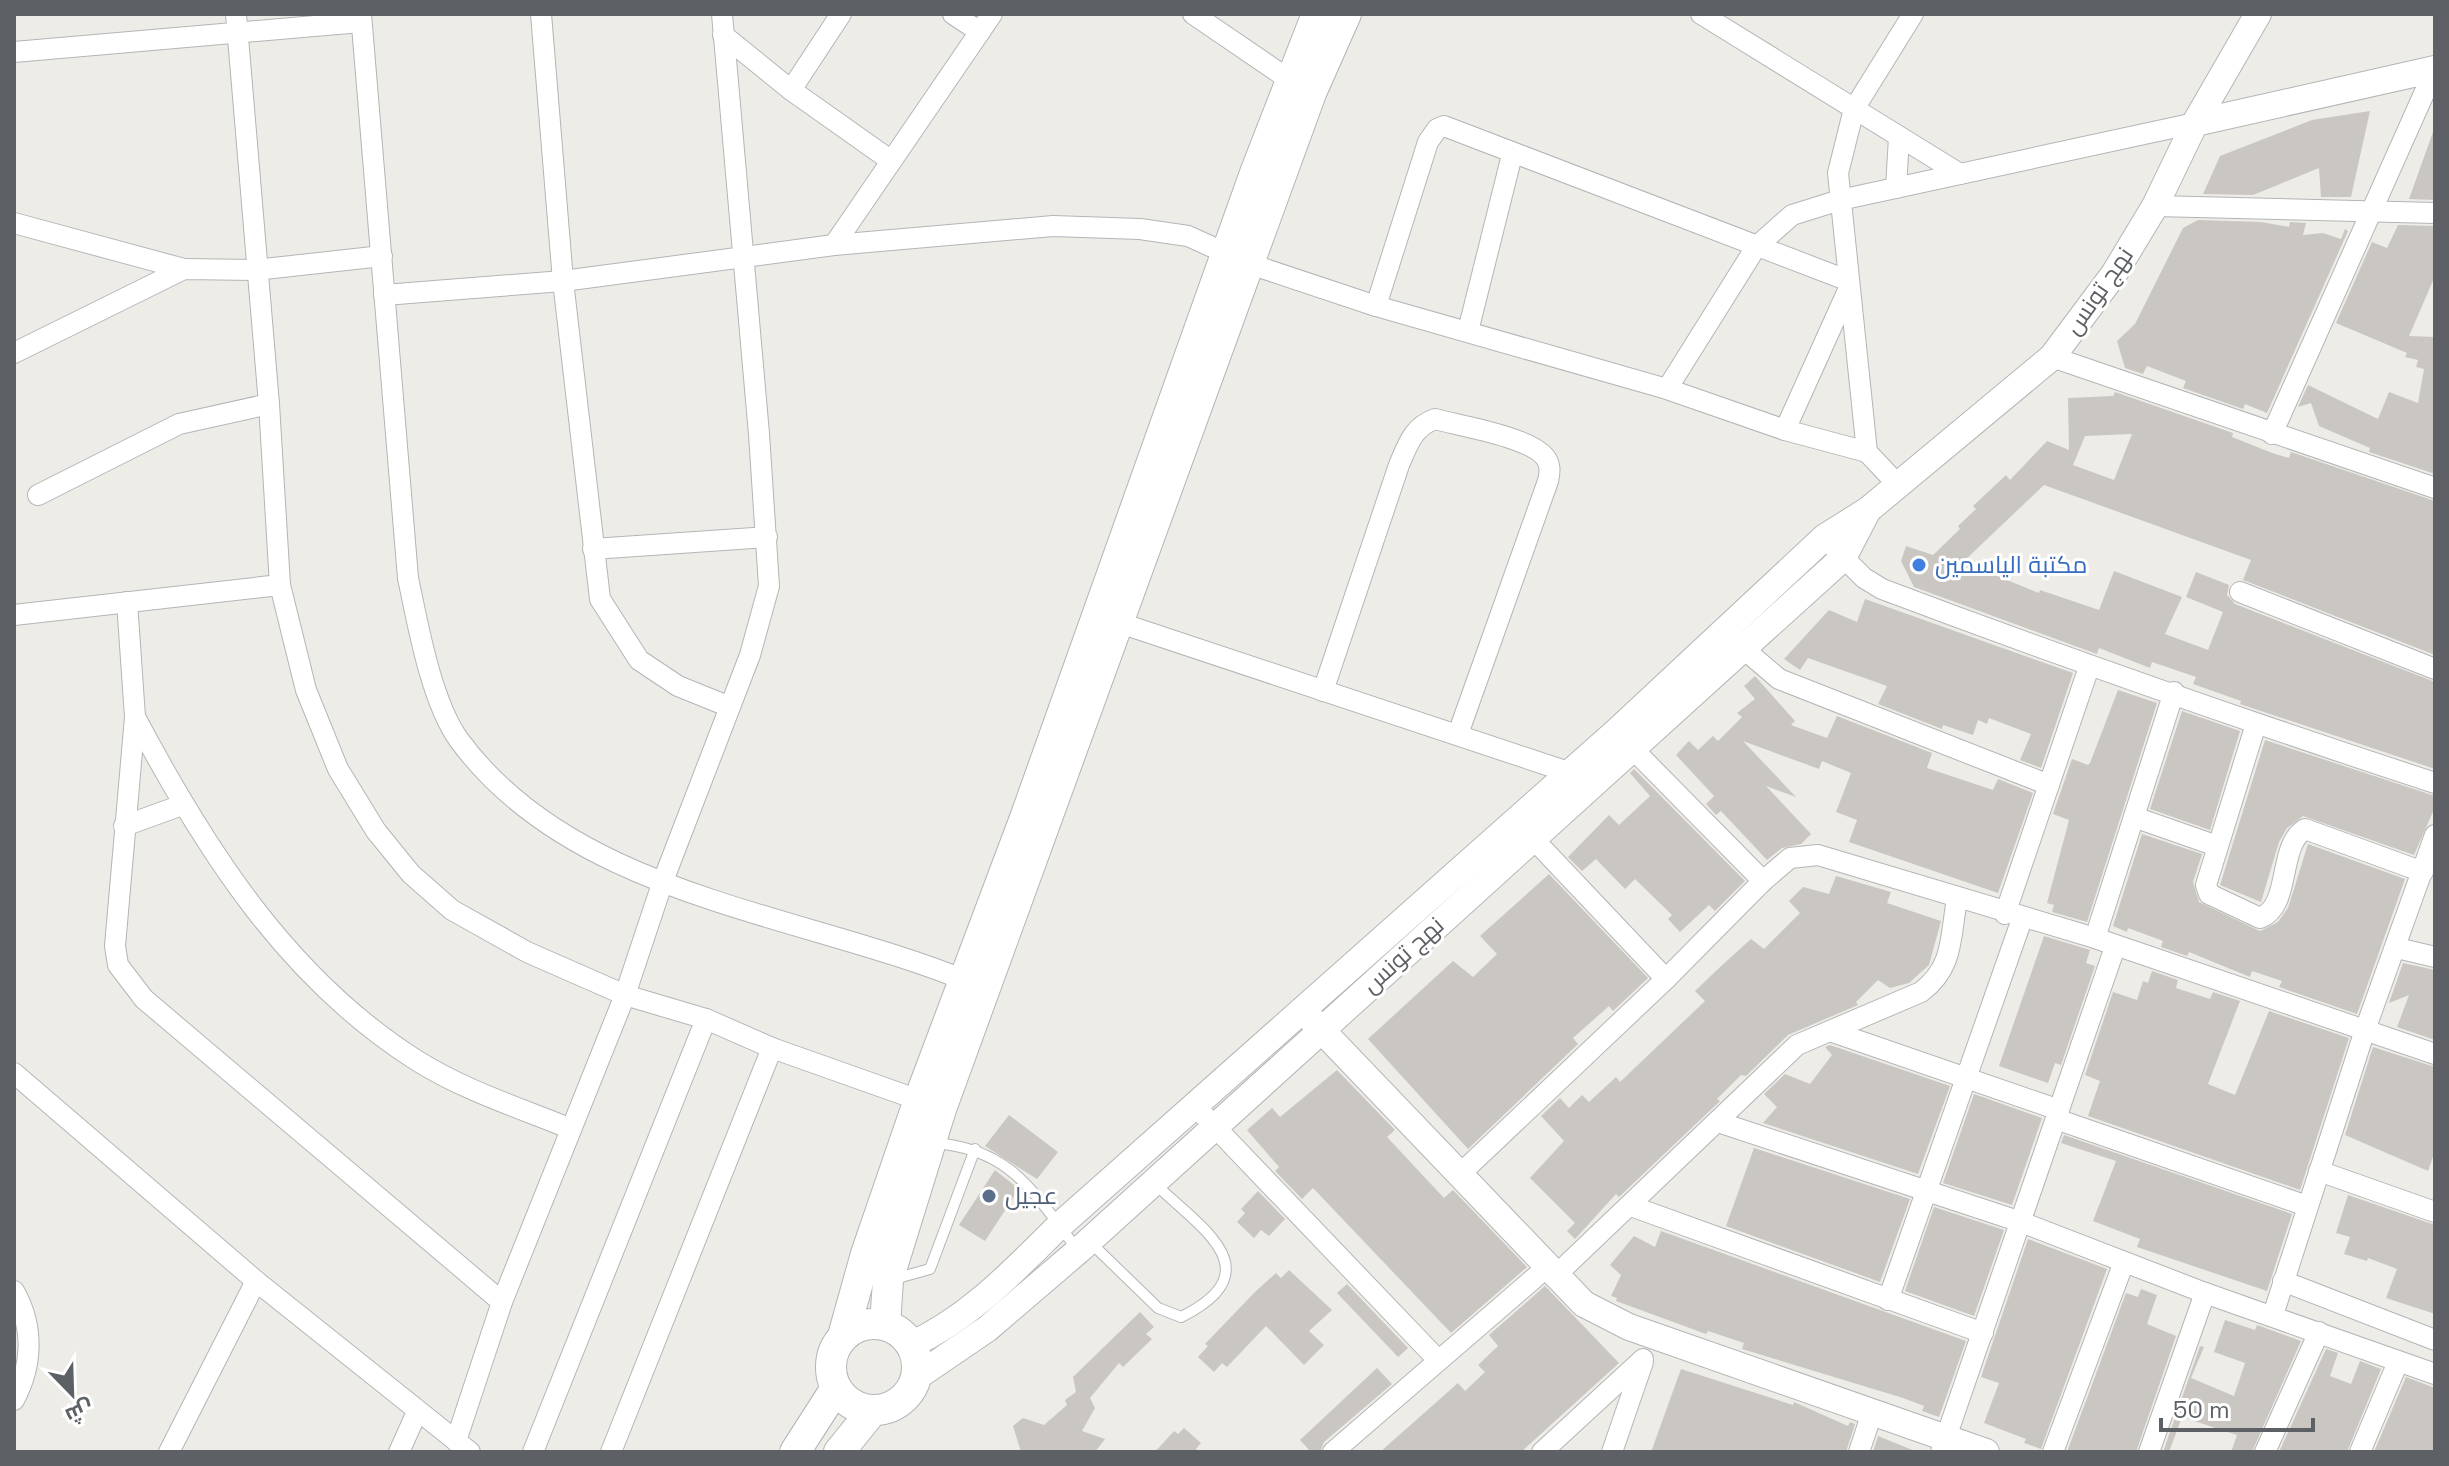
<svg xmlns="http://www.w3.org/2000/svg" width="2449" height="1466" viewBox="0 0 2449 1466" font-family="'Space Grotesk',Cairo,sans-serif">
<rect width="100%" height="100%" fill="#eeece6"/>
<g fill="#cac7c2" fill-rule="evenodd">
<polygon points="2370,111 2351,197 2321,197 2319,168 2253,195 2203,194 2220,156 2312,120"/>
<polygon points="2433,132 2435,200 2409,199"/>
<polygon points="2198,220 2261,222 2289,227 2290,222 2306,223 2303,235 2323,233 2341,239 2345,229 2348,231 2267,413 2245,404 2243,409 2183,388 2186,381 2147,366 2143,374 2125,368 2117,341 2135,324 2183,228"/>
<polygon points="2398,225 2435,226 2435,276 2409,336 2435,337 2435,474 2369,452 2370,448 2319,426 2311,403 2298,407 2308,385 2378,419 2389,392 2418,403 2424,369 2416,367 2418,360 2405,357 2407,353 2336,323 2372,242 2387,248"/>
<path d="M2115,392L2233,433L2232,437L2272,453L2289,458L2291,452L2435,501V655L2243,580L2251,560L2044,485L1963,562L2039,593L2040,590L2099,610L2114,571L2182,597L2165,634L2208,650L2223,612L2186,597L2196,572L2229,585L2227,595L2235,604L2435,682V769L2240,704L2241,701L2193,684L2196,677L2152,662L2150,668L2099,648L2097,654L1914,587L1901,561L1906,546L1933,555L1960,529L1958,526L1976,509L1973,506L2006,475L2010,480L2047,441L2069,450L2068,398L2113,396ZM2132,434L2114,480L2073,465L2085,436Z"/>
<polygon points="1865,599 2073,673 2041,768 2020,760 2031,734 1989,718 1987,724 1978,720 1973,735 1943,725 1942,729 1878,704 1887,686 1808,658 1800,670 1784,659 1829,610 1857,622"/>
<polygon points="1755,676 1795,721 1791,725 1827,738 1837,716 1932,753 1927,768 1993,790 1998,779 2033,793 1998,893 1849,842 1857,820 1836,812 1851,773 1822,761 1819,769 1743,741 1796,797 1766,786 1811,834 1801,844 1782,848 1767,860 1721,811 1716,815 1706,804 1714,796 1676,755 1689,741 1698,750 1713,736 1718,741 1742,717 1737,713 1755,699 1744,686"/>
<polygon points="2118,690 2157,703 2087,922 2052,912 2054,905 2047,903 2069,820 2053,814 2072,759 2088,765 2090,763"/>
<polygon points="2182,711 2240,731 2210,830 2150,809"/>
<polygon points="2265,740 2435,796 2435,807 2414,855 2303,816 2287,828 2279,842 2261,902 2220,885"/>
<polygon points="1634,769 1745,881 1715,911 1709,905 1680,932 1668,919 1672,915 1635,879 1625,889 1596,859 1582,871 1568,857 1609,815 1619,825 1650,796 1630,773"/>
<polygon points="2142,834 2202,854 2193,882 2199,902 2260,931 2278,922 2288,908 2308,844 2405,879 2357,1014 2279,987 2282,981 2252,971 2250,977 2189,952 2187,956 2161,947 2163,941 2128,928 2127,932 2113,926"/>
<polygon points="1549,874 1648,978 1613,1011 1609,1006 1573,1038 1578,1044 1468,1149 1368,1039 1453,961 1473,977 1497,954 1480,936"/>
<polygon points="1836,876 1891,892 1887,903 1941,921 1929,965 1909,983 1890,988 1878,980 1856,1002 1858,1005 1788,1035 1746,1076 1741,1075 1717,1099 1720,1101 1619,1197 1616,1194 1575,1239 1567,1231 1575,1223 1530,1178 1564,1141 1541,1116 1560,1098 1569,1108 1582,1095 1589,1102 1616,1077 1620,1082 1705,1001 1695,991 1719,968 1751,939 1764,949 1800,913 1789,901 1803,887 1829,894"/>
<polygon points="2044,936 2090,950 2086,963 2095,966 2061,1065 2055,1063 2048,1083 1999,1066"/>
<polygon points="2403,963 2435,970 2435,1040 2397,1027 2409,995 2389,1003"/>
<polygon points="2152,971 2178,980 2176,988 2210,999 2213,992 2240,1001 2208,1084 2235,1095 2269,1011 2349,1038 2300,1190 2088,1116 2100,1081 2085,1075 2113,992 2137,1000 2143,981 2148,983"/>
<polygon points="1830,1045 1950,1086 1918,1174 1763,1123 1777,1107 1764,1094 1785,1074 1810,1084 1832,1055 1825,1047"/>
<polygon points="2373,1047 2435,1067 2435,1151 2428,1171 2345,1135"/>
<polygon points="1337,1070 1395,1130 1387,1137 1444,1198 1453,1190 1527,1267 1451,1333 1313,1188 1302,1199 1275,1171 1279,1167 1247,1130 1272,1108 1280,1117"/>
<polygon points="1974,1094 2042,1118 2012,1205 1943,1183"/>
<polygon points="1009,1115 1058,1152 1037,1179 985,1146"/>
<polygon points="2064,1135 2292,1214 2267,1291 2137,1247 2140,1239 2093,1221 2116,1161 2061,1143"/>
<polygon points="1754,1148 1910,1199 1880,1282 1726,1226"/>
<polygon points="995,1170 1019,1189 985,1241 959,1225"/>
<polygon points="1258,1191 1285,1219 1269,1236 1261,1230 1254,1238 1237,1222 1245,1213 1241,1209"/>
<polygon points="2348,1195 2435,1225 2435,1314 2386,1298 2397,1269 2368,1258 2367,1261 2344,1254 2350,1237 2336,1233"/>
<polygon points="1934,1207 2004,1230 1974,1316 1905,1291"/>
<polygon points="1661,1231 1966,1341 1939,1417 1922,1411 1924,1406 1903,1398 1742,1349 1744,1343 1708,1331 1706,1334 1616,1301 1617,1298 1611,1296 1621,1275 1610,1265 1634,1236 1655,1247"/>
<polygon points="2028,1239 2107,1269 2041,1449 2024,1443 2026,1439 1984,1423 1999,1383 1981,1377"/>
<polygon points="1289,1270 1332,1310 1309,1331 1324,1345 1304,1365 1266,1326 1227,1367 1222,1363 1214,1372 1198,1357 1208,1346 1205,1344 1255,1292 1276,1273 1281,1278"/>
<polygon points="1347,1284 1408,1348 1398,1357 1337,1293"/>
<polygon points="1545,1286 1619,1363 1521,1452 1380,1452 1458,1383 1465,1391 1485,1372 1478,1365 1498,1346 1489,1335"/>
<polygon points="2141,1289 2157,1295 2147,1324 2176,1336 2136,1452 2067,1452 2126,1293 2138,1297"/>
<polygon points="1140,1312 1154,1327 1146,1334 1152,1339 1123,1367 1119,1363 1090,1398 1095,1408 1082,1431 1105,1439 1095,1452 1021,1452 1013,1426 1023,1418 1044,1425 1067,1405 1065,1400 1076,1392 1073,1377"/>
<polygon points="2225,1320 2255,1330 2257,1325 2301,1341 2252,1452 2231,1452 2237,1435 2182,1417 2169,1452 2163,1452 2200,1346 2204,1347 2191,1378 2234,1396 2245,1363 2214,1352"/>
<polygon points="2326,1349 2338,1353 2330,1376 2351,1384 2360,1361 2381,1369 2347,1452 2279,1452"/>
<polygon points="1377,1368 1392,1384 1324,1442 1320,1452 1311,1452 1300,1440"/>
<polygon points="1681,1369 1793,1405 1794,1402 1848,1426 1850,1422 1855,1424 1846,1452 1651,1452"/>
<polygon points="2406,1377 2435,1388 2435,1452 2374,1452"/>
<polygon points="1184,1428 1201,1443 1196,1449 1199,1452 1155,1452 1174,1431 1178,1434"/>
<polygon points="1878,1436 1915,1451 1915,1452 1873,1452"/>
</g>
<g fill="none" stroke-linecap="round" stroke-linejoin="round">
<defs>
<g id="service">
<path d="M933,1143C1011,1148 1034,1193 1077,1249"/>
<path d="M1091,1243L1158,1308L1181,1317C1274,1271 1201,1228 1154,1183"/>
<polyline points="894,1279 930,1269 975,1149"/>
</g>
<g id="minor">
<polyline points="236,14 269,404 280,585 306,690 338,769 376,831 411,874 452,910 527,952 625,995 706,1019 772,1048 930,1104"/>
<path d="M361,14L408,578C418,625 431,701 459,740C575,898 805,913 974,984"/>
<polyline points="541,14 563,281 600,599 639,660 678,686 730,707"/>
<polyline points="953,14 980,32"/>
<polyline points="1193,14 1300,87"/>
<polyline points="1701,14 1960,174"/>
<polyline points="723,35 791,90 890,160"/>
<polyline points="14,52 361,22"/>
<polyline points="791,90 841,14"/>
<polyline points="1896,188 1899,137"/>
<polyline points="2155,206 2435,213"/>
<polyline points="14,223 184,269"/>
<polyline points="834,245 992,14"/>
<polyline points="384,295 563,281 834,245 1053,226 1140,229 1188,236 1250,264 1376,306 1667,389 1785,430 1867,452"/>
<polyline points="1376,306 1428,142 1437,129 1444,126 1849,281"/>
<polyline points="1468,331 1512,155"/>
<polyline points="14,353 184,269 255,270 382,256"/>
<polyline points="2052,357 2435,488"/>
<polyline points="1667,389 1756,247 1792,215 1840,200 2195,123"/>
<polyline points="1785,430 1849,288"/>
<polyline points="2272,434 2435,69"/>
<polyline points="1898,485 1867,452 1838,173 1854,109 1913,14"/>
<polyline points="38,495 179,424 269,404"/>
<polyline points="593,549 767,537"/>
<path d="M1835,549L1864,578L1882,589C2065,658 2249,722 2435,783"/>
<polyline points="2240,592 2435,669"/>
<polyline points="127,602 135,717 115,946 118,965 144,999 502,1302"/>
<polyline points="14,615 280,585"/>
<polyline points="1108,619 1568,772 1579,782"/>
<polyline points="1732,639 1779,679 2049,785"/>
<path d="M1323,691L1399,465C1408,444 1413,427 1435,419C1461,426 1529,437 1545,457C1551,465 1550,472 1548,481L1458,734"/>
<path d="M135,717C205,849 287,978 416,1060C463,1090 520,1108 571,1129"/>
<path d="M2256,724L2206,885L2209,894L2260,918C2292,906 2277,846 2305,829L2423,872"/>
<polyline points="1624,740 1763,881"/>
<polyline points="2134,817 2217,846"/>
<polyline points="124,826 182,805"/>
<polyline points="1524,829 1666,979"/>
<polyline points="2005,914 2089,667"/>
<polyline points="2095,938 2174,692"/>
<polyline points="2397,948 2435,957"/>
<polyline points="1833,1032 2059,1110"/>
<polyline points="14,1073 256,1281 470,1452"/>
<polyline points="1195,1106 1438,1360"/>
<polyline points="2056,1119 2307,1206"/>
<polyline points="1718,1122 2021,1222 2205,1293 2435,1374"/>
<polyline points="2319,1171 2435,1212"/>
<polyline points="1459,1175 1666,979 1763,881 1790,858 1818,855 2095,938 2435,1054"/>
<polyline points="1631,1206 1983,1333"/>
<path d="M1554,1277L1797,1045L1921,992C1954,967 1950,938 1957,899"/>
<polyline points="2283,1281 2435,1340"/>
<path d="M14,1291C34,1326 33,1365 14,1400"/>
<polyline points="1888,1300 2022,919"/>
<polyline points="2273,1315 2365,1030 2435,835"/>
<polyline points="456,1441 502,1302 625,995 663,881 750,655 769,586 759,434 722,14"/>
<polyline points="169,1452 256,1281"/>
<polyline points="399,1452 417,1412"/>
<polyline points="533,1452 706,1019"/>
<polyline points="611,1452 772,1048"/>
<polyline points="1333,1452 1546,1268"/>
<polyline points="1542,1452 1643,1359"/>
<polyline points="1612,1452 1643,1362"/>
<polyline points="1859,1452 1872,1413"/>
<polyline points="1941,1452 2115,947"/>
<polyline points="2053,1452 2124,1262"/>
<polyline points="2149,1452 2205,1293"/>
<polyline points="2265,1452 2319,1332"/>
<polyline points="2360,1452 2398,1362"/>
</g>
<g id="tertiary">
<polyline points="2195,123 2435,69"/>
<polyline points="1311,1019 1584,1304 1629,1327 1986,1452"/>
<path d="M911,1345C971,1317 1012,1272 1059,1226L1617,731L1825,537L1868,510L2052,357L2114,274L2155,206L2195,123L2258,14"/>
<polyline points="915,1378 987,1329 1078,1251 1843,558 1868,510"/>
</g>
<g id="secondary">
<circle cx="874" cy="1367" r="43"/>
<polyline points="885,1325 888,1280 941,1109 1311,93 1346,14"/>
<polyline points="843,1336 866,1254 919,1100 1025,818 1255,173 1317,14"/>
<polyline points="795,1452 836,1388"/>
<polyline points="839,1452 873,1410"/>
</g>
</defs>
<use href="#service" stroke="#b3b5b9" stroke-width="12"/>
<use href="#minor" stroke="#b3b5b9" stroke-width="22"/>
<use href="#tertiary" stroke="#b3b5b9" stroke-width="28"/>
<use href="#secondary" stroke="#b2b4b9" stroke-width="32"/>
<use href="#service" stroke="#fff" stroke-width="10"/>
<use href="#minor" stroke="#fff" stroke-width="20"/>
<use href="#tertiary" stroke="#fff" stroke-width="26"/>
<use href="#secondary" stroke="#fff" stroke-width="30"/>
</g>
<circle fill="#3f7fe0" stroke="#fff" stroke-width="3" cx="1919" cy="565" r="8"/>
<circle fill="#5c6f8a" stroke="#fff" stroke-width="3" cx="989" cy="1196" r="8"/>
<g text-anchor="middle" stroke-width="6" stroke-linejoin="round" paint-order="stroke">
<g font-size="24" fill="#5d6064" stroke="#fff">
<text transform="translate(2099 291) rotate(-55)" y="8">نهج تونس</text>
<text transform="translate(1403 955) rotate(-42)" y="8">نهج تونس</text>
</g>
<g font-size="24" fill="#366cbe" stroke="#fff" text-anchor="start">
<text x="1935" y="573">مكتبة الياسمين</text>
</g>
<g font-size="24" fill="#4e5e75" stroke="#fff" text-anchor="start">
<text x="1005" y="1204">عجيل</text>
</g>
</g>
<rect width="2449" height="1466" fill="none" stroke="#5d6064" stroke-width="32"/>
<g transform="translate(72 1394) rotate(157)" stroke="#ffffff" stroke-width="6" paint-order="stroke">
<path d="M0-6L14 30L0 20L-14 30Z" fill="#5d6064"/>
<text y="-12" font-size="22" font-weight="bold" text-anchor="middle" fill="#5d6064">ش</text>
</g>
<path d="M2161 1418v12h152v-12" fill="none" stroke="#5d6064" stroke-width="4"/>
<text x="2173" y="1418" font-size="24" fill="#5d6064" stroke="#ffffff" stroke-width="6" paint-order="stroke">50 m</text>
</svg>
